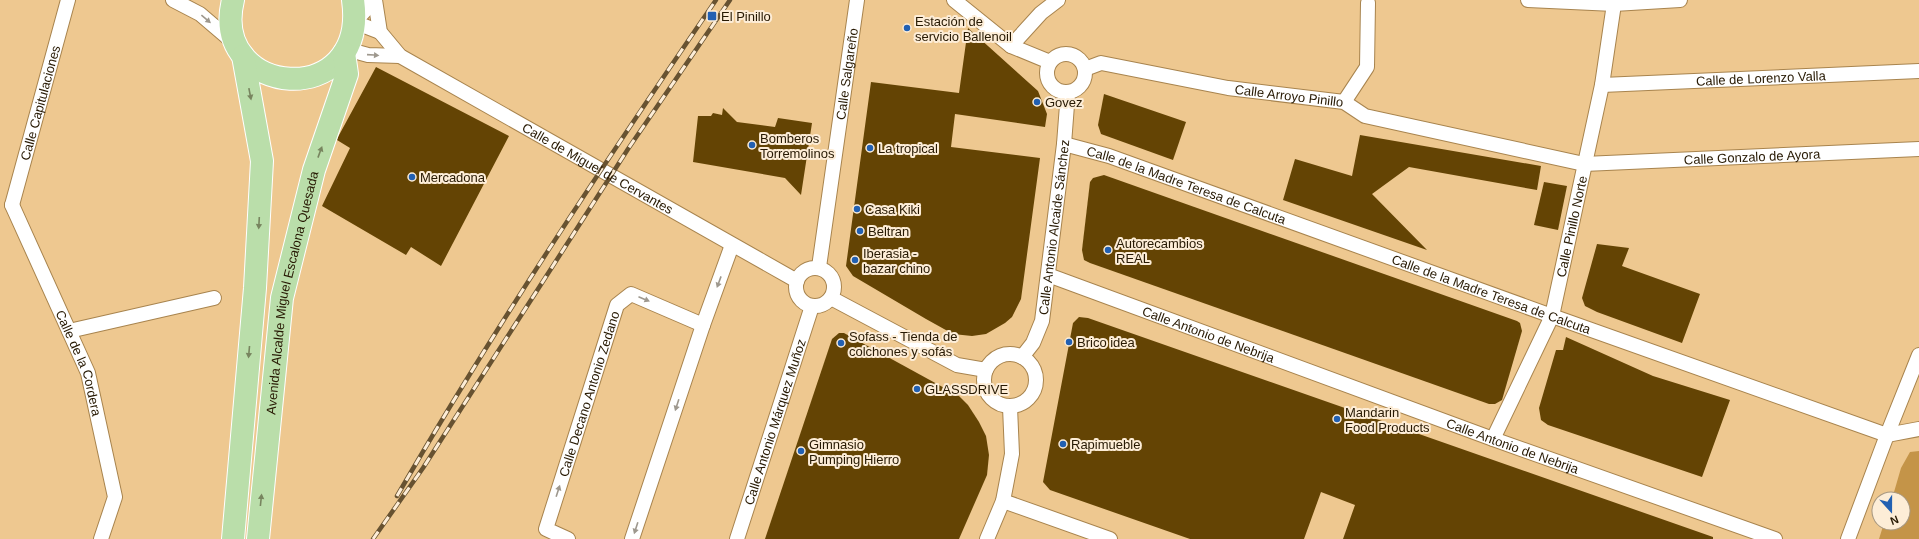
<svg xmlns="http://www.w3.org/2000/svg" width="1919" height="539" viewBox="0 0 1919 539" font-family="Arial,sans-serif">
<rect width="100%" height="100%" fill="#eec890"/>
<polygon fill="#c49448" points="1919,451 1919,539 1879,539 1884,523 1903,523 1903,499 1892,499 1901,468 1910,452"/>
<g fill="#644404">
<polygon points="968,28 1038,91 1047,114 1045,127 955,114 951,147 1040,158 1021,299 1012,317 1005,323 986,334 972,336 953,334 926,319 853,276 846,266 871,82 959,93"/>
<polygon points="376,67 509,136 441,266 411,247 406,255 322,206 350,148 337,140 338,137"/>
<polygon points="1104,94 1186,122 1173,160 1101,134 1098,125"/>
<polygon points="723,108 737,122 775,127 778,118 812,123 801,195 785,178 693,162 698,116 711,116 713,113 722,115"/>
<polygon points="1360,135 1541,166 1537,190 1409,167 1372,194 1427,250 1283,200 1295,159 1352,176"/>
<polygon points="1104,175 1517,321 1520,323 1522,331 1502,400 1495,404 1489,404 1090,263 1084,260 1082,250 1090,182 1093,178"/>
<polygon points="1544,182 1567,186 1558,230 1534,225"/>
<polygon points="1597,244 1629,248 1622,266 1700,294 1682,343 1597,312 1585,306 1582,298"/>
<polygon points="1079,317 1088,318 1713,537 1713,539 1343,539 1355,505 1321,492 1304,539 1190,539 1050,490 1043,482 1073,323"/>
<polygon points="839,333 844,333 959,396 968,405 979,422 986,436 989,455 987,475 959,539 765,539 832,339"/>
<polygon points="1566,337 1653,376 1730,400 1702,477 1548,425 1541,420 1539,408 1556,350 1563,350"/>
</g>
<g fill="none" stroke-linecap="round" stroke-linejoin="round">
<defs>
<g id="street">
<polyline points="173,0 200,14 234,43"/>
<path id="s1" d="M375,0L380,32L400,56L797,281"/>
<polyline points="954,0 1011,46 1050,62"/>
<polyline points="1528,0 1614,4 1680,0"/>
<polyline points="354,22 380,32"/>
<polyline points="1011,46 1041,13 1058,0"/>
<polyline points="346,49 368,55 400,56"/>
<circle cx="1066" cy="73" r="19"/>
<path id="s2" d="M1085,69L1101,63L1228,88L1344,102L1365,116L1584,164L1919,149"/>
<path id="s3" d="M1602,85L1919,71"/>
<polyline points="1344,102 1367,67 1368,3"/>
<path id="s4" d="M1064,144L1109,156L1552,316L1887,435L1919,429"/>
<path id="s5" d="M12,205L88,373L115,497L101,539"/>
<path id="s6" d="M12,205L68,0"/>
<path id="s7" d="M819,267L857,0"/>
<circle cx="815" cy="287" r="19"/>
<path id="s8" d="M1048,275L1493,439L1775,539"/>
<polyline points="831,298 957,365 986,370"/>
<polyline points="69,331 214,298"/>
<circle cx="1010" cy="380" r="26"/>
<path id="s9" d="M1022,357L1033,343L1042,321L1064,144L1068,92"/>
<path id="s10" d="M1493,439L1552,316L1602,85L1614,4"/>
<polyline points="1003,501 1110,539"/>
<path id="s11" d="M568,539L546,529L617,305L631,294L703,325"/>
<polyline points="632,539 703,325 732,245"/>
<path id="s12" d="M737,539L812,306"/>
<polyline points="987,539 1003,501 1012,454 1010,407"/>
<polyline points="1848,539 1887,435 1919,355"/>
</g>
<polyline id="secondary" points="355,17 371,0"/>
<g id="primary">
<path d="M233,0C209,98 369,112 353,0"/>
<polyline points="233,539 255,288 262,161 243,56"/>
<path id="s13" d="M258,539L282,298L314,170L347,74L344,53"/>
</g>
</defs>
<use href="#street" stroke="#a8844e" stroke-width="16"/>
<use href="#secondary" stroke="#a8844e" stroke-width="22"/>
<use href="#primary" stroke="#fff" stroke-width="24"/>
<use href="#street" stroke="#fff" stroke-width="14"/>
<use href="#secondary" stroke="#fff" stroke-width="20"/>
<use href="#primary" stroke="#badeaa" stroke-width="22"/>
<defs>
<g id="rail">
<path d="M397,496C496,325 605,162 716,0"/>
<polyline points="373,539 423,468 628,149 730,0"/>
</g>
</defs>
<use href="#rail" stroke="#675231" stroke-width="4.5"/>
<use href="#rail" stroke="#fdedd7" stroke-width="3" stroke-dasharray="9" stroke-linecap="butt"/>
</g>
<defs><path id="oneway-solid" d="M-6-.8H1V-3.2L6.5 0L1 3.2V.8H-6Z"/></defs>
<g fill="#9e988e">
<use href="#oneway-solid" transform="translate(206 19) rotate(40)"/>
<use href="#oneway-solid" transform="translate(373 55) rotate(4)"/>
<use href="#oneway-solid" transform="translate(719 282) rotate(110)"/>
<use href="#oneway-solid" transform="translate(644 299) rotate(23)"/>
<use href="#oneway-solid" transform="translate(677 405) rotate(108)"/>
<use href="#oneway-solid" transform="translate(558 491) rotate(-72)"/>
<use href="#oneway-solid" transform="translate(636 528) rotate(108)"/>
</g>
<g fill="#78855f">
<use href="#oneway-solid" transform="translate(250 94) rotate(79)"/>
<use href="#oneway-solid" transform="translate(320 152) rotate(-70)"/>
<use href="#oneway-solid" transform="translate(259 223) rotate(93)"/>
<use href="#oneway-solid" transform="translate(249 352) rotate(95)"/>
<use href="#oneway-solid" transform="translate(261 500) rotate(-84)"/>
</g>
<g fill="#2260b2" stroke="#fdedd7" stroke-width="1.5">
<rect x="707" y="11" width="10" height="10" rx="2"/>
<circle cx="907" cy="28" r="4"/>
<circle cx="1037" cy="102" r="4"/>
<circle cx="752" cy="145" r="4"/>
<circle cx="870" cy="148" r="4"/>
<circle cx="412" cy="177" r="4"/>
<circle cx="857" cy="209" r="4"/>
<circle cx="860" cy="231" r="4"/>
<circle cx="1108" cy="250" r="4"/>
<circle cx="855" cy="260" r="4"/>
<circle cx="1069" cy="342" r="4"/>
<circle cx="841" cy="343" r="4"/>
<circle cx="917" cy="389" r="4"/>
<circle cx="1337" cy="419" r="4"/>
<circle cx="1063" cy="444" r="4"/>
<circle cx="801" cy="451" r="4"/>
</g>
<g text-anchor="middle" stroke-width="4" stroke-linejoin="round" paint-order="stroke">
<g font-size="13" fill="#271903" stroke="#fdedd7" text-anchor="start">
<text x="721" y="21">El Pinillo</text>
<text x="915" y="26">Estación de<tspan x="915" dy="15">servicio Ballenoil</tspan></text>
<text x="1045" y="107">Govez</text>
<text x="760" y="143">Bomberos<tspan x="760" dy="15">Torremolinos</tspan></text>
<text x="878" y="153">La tropical</text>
<text x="420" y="182">Mercadona</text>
<text x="865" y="214">Casa Kiki</text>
<text x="868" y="236">Beltran</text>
<text x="1116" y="248">Autorecambios<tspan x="1116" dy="15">REAL</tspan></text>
<text x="863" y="258">Iberasia -<tspan x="863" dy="15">bazar chino</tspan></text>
<text x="849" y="341">Sofass - Tienda de<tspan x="849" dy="15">colchones y sofás</tspan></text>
<text x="1077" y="347">Brico idea</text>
<text x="925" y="394">GLASSDRIVE</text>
<text x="1345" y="417">Mandarin<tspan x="1345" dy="15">Food Products</tspan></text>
<text x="809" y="449">Gimnasio<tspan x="809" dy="15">Pumping Hierro</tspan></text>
<text x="1071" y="449">Rapimueble</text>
</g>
<g font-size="13" fill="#271903" stroke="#fdedd7">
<text dy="5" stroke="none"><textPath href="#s7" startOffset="195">Calle Salgareño</textPath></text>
<text dy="5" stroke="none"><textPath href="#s3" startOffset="159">Calle de Lorenzo Valla</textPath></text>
<text dy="5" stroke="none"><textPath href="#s2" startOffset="208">Calle Arroyo Pinillo</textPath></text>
<text dy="5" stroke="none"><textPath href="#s6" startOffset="106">Calle Capitulaciones</textPath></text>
<text dy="5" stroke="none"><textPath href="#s2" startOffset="681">Calle Gonzalo de Ayora</textPath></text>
<text dy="5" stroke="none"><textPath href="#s1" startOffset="291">Calle de Miguel de Cervantes</textPath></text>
<text dy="5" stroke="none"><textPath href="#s4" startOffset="129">Calle de la Madre Teresa de Calcuta</textPath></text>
<text dy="5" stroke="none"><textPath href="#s9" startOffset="136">Calle Antonio Alcaide Sánchez</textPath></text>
<text dy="5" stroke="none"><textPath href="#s10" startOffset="228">Calle Pinillo Norte</textPath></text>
<text dy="5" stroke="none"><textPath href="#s13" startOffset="249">Avenida Alcalde Miguel Escalona Quesada</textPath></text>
<text dy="5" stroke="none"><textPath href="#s4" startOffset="453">Calle de la Madre Teresa de Calcuta</textPath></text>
<text dy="5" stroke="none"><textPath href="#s8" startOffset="171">Calle Antonio de Nebrija</textPath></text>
<text dy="5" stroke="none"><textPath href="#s5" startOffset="172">Calle de la Cordera</textPath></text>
<text dy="5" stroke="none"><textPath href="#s11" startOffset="166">Calle Decano Antonio Zedano</textPath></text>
<text dy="5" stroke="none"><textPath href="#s12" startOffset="123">Calle Antonio Márquez Muñoz</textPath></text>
<text dy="5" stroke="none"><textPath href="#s8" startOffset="495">Calle Antonio de Nebrija</textPath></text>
</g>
</g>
<g transform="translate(1891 511) rotate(159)"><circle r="19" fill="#fdedd7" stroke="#a79882"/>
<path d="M0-3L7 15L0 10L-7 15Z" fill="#2260b2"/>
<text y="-6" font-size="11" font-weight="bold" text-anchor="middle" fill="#271903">N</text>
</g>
</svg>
